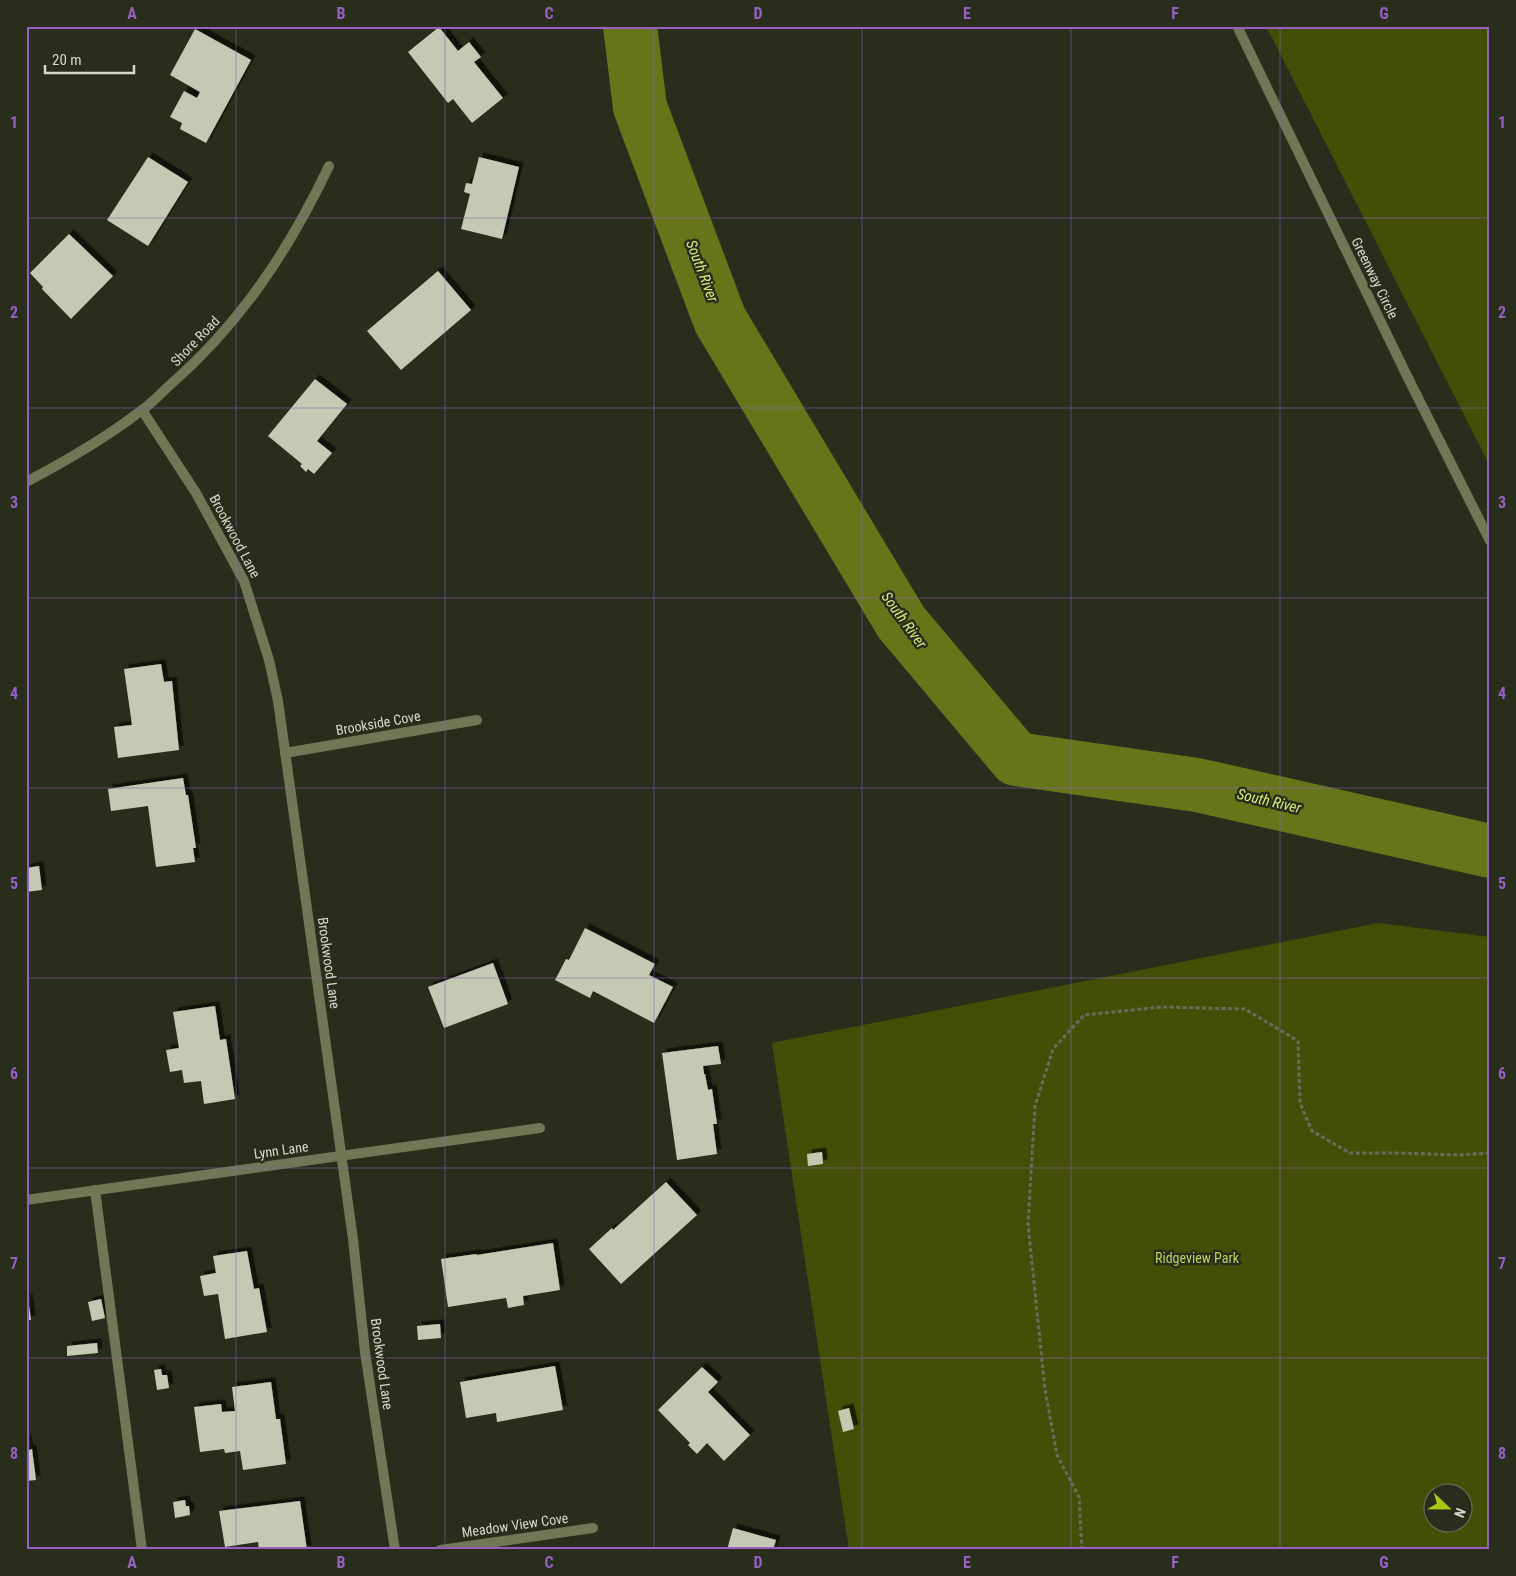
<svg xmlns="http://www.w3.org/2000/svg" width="1516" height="1576" viewBox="0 0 1516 1576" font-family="'Roboto Condensed',sans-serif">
<defs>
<filter id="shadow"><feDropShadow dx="4.5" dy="-4.5" stdDeviation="0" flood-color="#0009"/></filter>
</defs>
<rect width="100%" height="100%" fill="#292d1b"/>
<g fill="#434f06" fill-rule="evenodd">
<polygon points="1266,26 1490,26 1490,466"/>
<path d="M1378,923L1490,937V1550H849L772,1043ZM1434,1494H1464V1524H1434Z"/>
</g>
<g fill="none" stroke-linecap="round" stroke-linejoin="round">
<polyline stroke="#667519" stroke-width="54" points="630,26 640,107 720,320 901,622 1016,759 1197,785 1490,851"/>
</g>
<g fill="#c3c9b2" filter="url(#shadow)">
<polygon points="439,27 458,51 469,42 481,57 474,62 503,98 472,123 453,99 448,103 408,52"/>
<polygon points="195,29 251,60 206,143 180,129 182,123 170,117 184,91 197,98 200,92 170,75"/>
<polygon points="148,157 188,182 148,246 107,220"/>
<polygon points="479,157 519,167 502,239 461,229 470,194 464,192 466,183 472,184"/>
<polygon points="69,234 113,276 71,319 42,289 43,287 30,273"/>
<polygon points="438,271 471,310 401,370 367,331"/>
<polygon points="315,379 347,404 317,441 332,453 314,474 308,469 306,472 300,466 302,464 268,436"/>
<polygon points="161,664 164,682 172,681 179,750 118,758 114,727 132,725 124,669"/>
<polygon points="183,778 186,795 188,795 196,848 193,848 195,862 156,867 148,806 111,811 108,789"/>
<polygon points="39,866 42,890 26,892 26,868"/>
<polygon points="585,928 655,964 649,975 673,987 654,1023 593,991 590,998 555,980 566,959 569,960"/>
<polygon points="493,963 508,1004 444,1028 428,987"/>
<polygon points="215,1006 220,1040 226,1039 235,1099 204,1104 201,1081 184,1083 182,1070 170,1072 166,1050 179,1048 173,1012"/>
<polygon points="718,1046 721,1064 703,1066 704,1074 705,1074 708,1090 712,1089 717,1124 713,1124 717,1154 677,1160 662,1053"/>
<polygon points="822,1152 823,1164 808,1166 807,1154"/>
<polygon points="666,1182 697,1215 621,1284 589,1249 612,1228 613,1230"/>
<polygon points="553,1243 560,1290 523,1296 524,1305 508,1308 506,1298 448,1307 441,1259 476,1254 477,1255"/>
<polygon points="247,1251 254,1289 259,1288 267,1332 225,1339 218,1294 204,1296 200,1276 216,1273 213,1256"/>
<polygon points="26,1298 28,1298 31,1320 26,1320"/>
<polygon points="101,1299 105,1318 92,1321 88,1302"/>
<polygon points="440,1324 441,1338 418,1340 417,1326"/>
<polygon points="97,1343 98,1353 67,1356 67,1346"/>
<polygon points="555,1366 563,1410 497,1422 496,1413 466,1418 460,1382"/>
<polygon points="702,1367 718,1382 708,1392 750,1435 724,1461 707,1443 697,1454 688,1445 690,1443 658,1410"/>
<polygon points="161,1369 162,1375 167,1375 169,1388 157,1390 154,1370"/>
<polygon points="271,1382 276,1419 280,1419 286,1464 243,1470 240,1451 225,1453 224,1449 200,1452 194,1407 221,1404 222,1412 235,1411 232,1387"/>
<polygon points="849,1408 854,1429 843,1432 838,1411"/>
<polygon points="26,1435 29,1450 32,1449 36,1480 26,1481"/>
<polygon points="185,1500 186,1506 189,1506 190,1515 175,1518 173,1502"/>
<polygon points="300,1501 307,1550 259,1550 258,1542 225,1547 219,1511"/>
<polygon points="733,1528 776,1540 773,1550 727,1550"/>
</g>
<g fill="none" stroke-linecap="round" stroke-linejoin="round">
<polyline stroke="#696c5c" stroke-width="3" stroke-dasharray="4 2.5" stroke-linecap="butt" points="1082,1550 1079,1497 1057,1455 1045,1390 1028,1224 1035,1106 1053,1049 1084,1015 1161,1007 1245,1009 1298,1041 1300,1103 1312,1131 1350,1153 1399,1153 1458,1155 1490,1153"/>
<polyline stroke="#6f7755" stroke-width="10" points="95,1190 142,1550"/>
<g stroke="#6f7755" stroke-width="10">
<polyline points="1237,26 1409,380 1490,541"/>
<polyline points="142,410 196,493 244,581 269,660 278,701 353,1239 365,1352 395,1550"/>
<path d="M26,482C66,461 106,438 142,410C152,403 161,393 170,385C241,323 289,250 329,166"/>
<polyline points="285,753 477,720"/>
<polyline points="26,1200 540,1128"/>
<polyline points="440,1550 593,1528"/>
</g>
</g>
<path fill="none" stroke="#9660c3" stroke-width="1" stroke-opacity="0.55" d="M236,26V1550M445,26V1550M654,26V1550M862,26V1550M1071,26V1550M1280,26V1550M26,218H1490M26,408H1490M26,598H1490M26,788H1490M26,978H1490M26,1168H1490M26,1358H1490"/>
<g text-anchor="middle" stroke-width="5" stroke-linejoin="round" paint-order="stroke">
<g font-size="14" fill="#d6d9cd" stroke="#292d1b">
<text transform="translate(1375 278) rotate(64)" y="5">Greenway Circle</text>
<text transform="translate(195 341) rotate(-46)" y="5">Shore Road</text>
<text transform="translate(235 536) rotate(62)" y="5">Brookwood Lane</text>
<text transform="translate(378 723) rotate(-10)" y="5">Brookside Cove</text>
<text transform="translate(329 963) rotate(82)" y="5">Brookwood Lane</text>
<text transform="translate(281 1150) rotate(-8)" y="5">Lynn Lane</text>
<text transform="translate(382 1364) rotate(82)" y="5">Brookwood Lane</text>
<text transform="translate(515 1525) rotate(-8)" y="5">Meadow View Cove</text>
</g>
<g font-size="14" fill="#bcd35f" stroke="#292d1b">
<text x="1197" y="1263">Ridgeview Park</text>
</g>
<g font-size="15" font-style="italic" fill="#d4ec78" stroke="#292d1b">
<text transform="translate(702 271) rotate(69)" y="5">South River</text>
<text transform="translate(904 620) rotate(54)" y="5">South River</text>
<text transform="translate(1269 801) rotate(13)" y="5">South River</text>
</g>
</g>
<rect width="1516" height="1576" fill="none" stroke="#292d1b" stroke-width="55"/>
<g transform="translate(1448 1508) rotate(112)"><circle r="24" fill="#292d1b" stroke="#6e7262"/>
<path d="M0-4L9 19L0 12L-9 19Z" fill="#acc612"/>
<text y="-8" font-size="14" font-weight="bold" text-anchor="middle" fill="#d6d9cd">N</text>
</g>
<path d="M45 65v8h89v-8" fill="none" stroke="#d6d9cd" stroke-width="2.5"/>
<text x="52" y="65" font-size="15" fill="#d6d9cd" stroke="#292d1b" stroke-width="4" paint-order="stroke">20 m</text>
<rect x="28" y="28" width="1460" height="1520" fill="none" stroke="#9660c3" stroke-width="2"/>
<g font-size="16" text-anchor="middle" font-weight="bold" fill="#9660c3">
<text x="132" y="19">A</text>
<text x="341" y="19">B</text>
<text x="549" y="19">C</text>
<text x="758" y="19">D</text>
<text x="967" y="19">E</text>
<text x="1175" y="19">F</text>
<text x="1384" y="19">G</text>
<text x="14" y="128">1</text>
<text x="1502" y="128">1</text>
<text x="14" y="318">2</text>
<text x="1502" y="318">2</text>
<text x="14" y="508">3</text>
<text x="1502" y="508">3</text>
<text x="14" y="699">4</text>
<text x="1502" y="699">4</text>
<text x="14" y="889">5</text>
<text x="1502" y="889">5</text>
<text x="14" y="1079">6</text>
<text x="1502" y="1079">6</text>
<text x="14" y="1269">7</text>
<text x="1502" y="1269">7</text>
<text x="14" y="1459">8</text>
<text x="1502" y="1459">8</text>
<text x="132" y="1568">A</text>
<text x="341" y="1568">B</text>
<text x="549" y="1568">C</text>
<text x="758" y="1568">D</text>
<text x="967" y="1568">E</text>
<text x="1175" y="1568">F</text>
<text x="1384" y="1568">G</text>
</g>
</svg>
